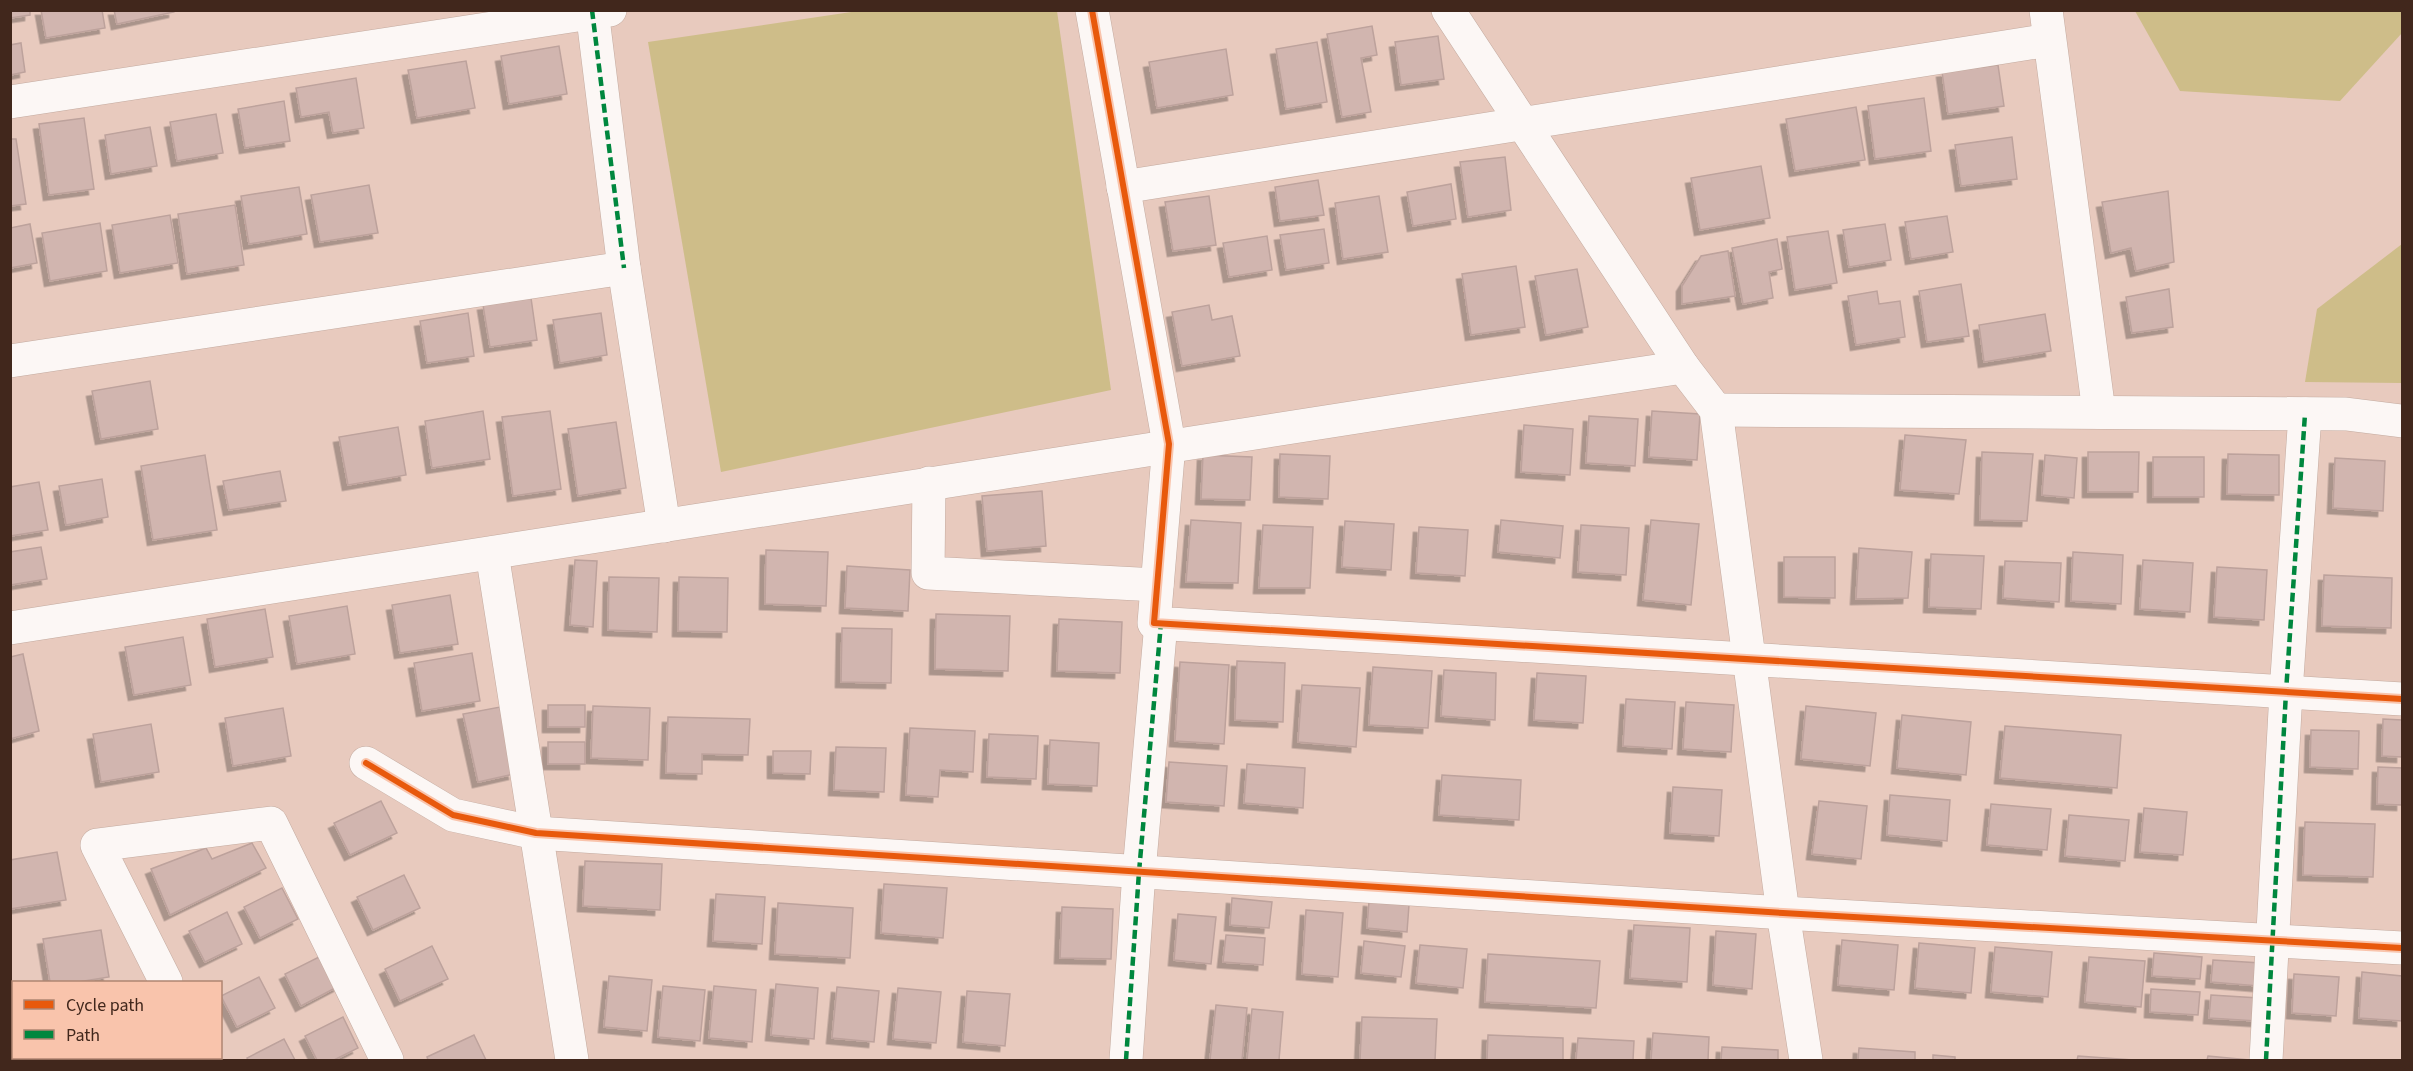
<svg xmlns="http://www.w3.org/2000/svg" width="2413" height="1071" viewBox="0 0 2413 1071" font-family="'Source Sans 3',sans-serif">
<defs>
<filter id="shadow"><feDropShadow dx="-5.5" dy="5.5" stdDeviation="0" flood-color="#0004"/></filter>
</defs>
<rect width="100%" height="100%" fill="#e8cabe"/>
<g fill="#cebd89">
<polygon points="858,11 1057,11 1111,390 721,472 648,42"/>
<polygon points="2135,11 2402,11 2402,33 2340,101 2180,91"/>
<polygon points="2402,244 2402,383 2305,382 2317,309"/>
</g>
<g fill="#d1b5af" stroke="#bda29c" stroke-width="1.5" filter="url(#shadow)">
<polygon points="10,10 30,10 30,15 10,18"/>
<polygon points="41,10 102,10 105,28 46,38"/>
<polygon points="114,10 174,10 174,12 117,24"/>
<polygon points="1372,26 1377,55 1361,58 1371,112 1342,117 1327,34"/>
<polygon points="1438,36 1444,79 1401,85 1395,42"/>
<polygon points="1317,42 1327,102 1286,109 1276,49"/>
<polygon points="21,43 25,72 10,75 10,45"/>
<polygon points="559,46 567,94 509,104 501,56"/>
<polygon points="1226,49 1233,95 1157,108 1149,62"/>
<polygon points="466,61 475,108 417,118 408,70"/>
<polygon points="1998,65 2004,106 1948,114 1942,72"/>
<polygon points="356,78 364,128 333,133 329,112 301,117 296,88"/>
<polygon points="1924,98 1931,151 1875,159 1868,106"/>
<polygon points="284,101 290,141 245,148 238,109"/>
<polygon points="1856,107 1865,160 1795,171 1786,119"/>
<polygon points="216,114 223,153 177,161 170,122"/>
<polygon points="84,118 94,189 49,195 39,124"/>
<polygon points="150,127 157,166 111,174 105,135"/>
<polygon points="2012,137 2017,179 1961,186 1955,145"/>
<polygon points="10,139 16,139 26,204 10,206"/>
<polygon points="1505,157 1511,210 1468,217 1460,162"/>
<polygon points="1761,166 1770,218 1700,230 1691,178"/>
<polygon points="1318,180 1324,215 1280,221 1275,187"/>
<polygon points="1451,184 1456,219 1413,226 1407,192"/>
<polygon points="369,185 378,233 320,242 311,195"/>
<polygon points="299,187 307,234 249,244 241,196"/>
<polygon points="2168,191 2174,262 2136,271 2131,248 2111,253 2102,202"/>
<polygon points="1209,196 1216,245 1173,251 1165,202"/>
<polygon points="1379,196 1388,252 1343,259 1335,203"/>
<polygon points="235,205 244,265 187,274 178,214"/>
<polygon points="170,215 178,263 120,273 112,225"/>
<polygon points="1947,216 1953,252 1911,259 1905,222"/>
<polygon points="100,223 107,271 50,281 42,233"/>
<polygon points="30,224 37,263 10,268 10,228"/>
<polygon points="1885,224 1891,260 1849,267 1843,230"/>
<polygon points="1324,229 1329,263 1286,270 1280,235"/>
<polygon points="1828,231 1837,283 1795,290 1787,237"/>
<polygon points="1267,236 1272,270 1229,277 1223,243"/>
<polygon points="1777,239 1782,269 1769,272 1773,298 1743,304 1732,248"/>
<polygon points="1728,251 1735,296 1682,304 1682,286 1701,256"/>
<polygon points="1516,266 1525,327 1471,335 1462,274"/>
<polygon points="1577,269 1588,327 1546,335 1535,276"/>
<polygon points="1961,284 1969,336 1927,342 1919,291"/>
<polygon points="2169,289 2173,327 2132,333 2126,297"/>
<polygon points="1877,291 1879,304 1900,301 1905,337 1856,345 1848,296"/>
<polygon points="531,298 537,340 490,347 483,305"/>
<polygon points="1209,305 1212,320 1232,316 1240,356 1182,366 1172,312"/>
<polygon points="468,313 474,356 427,363 420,321"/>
<polygon points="601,313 607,355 560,363 553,320"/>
<polygon points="2045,314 2051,351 1984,362 1979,325"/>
<polygon points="150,381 158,429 101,439 92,391"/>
<polygon points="483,411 490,459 432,468 425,421"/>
<polygon points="550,411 561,489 513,496 502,417"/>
<polygon points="1652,411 1700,414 1697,460 1649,457"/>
<polygon points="1589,416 1638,419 1635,466 1586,463"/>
<polygon points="616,422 626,488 578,496 568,429"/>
<polygon points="1524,425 1573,429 1570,475 1521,472"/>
<polygon points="398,427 406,475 348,485 339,437"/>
<polygon points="1905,435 1966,440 1959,494 1900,490"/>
<polygon points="1982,452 2033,454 2027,521 1980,520"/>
<polygon points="2088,452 2139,452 2138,492 2088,492"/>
<polygon points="1280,454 1330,456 1328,499 1279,497"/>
<polygon points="2228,454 2279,455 2279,495 2227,494"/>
<polygon points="205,455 217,530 153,540 141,466"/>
<polygon points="1203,455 1252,457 1250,500 1201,499"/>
<polygon points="2045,455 2077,458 2074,498 2042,495"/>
<rect x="2153" y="457" width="51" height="40"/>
<polygon points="2335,458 2385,461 2383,511 2333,508"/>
<polygon points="280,471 286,501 229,510 223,481"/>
<polygon points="102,479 108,517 66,525 59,486"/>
<polygon points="39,482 48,530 10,536 10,487"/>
<polygon points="1042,491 1046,546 987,551 982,496"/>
<polygon points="1191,520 1241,523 1238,583 1186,582"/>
<polygon points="1501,520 1563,526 1560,558 1498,552"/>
<polygon points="1651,520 1699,524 1691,605 1643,600"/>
<polygon points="1345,521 1394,524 1391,570 1342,567"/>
<polygon points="1263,525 1313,527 1310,588 1259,588"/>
<polygon points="1581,525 1629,528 1626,575 1578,572"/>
<polygon points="1419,527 1468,530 1465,576 1416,573"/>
<polygon points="41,547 47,579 10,585 10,552"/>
<polygon points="1859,548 1912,552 1908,598 1856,599"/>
<polygon points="766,550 828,552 826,606 765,604"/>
<polygon points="2073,552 2123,555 2121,604 2071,601"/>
<polygon points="1931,554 1984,556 1981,609 1929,607"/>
<polygon points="1784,557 1835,557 1835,598 1784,597"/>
<polygon points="575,560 597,561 593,627 570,625"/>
<polygon points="2143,560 2193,563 2190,612 2140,609"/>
<polygon points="2005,561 2061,563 2059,602 2003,598"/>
<polygon points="847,566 910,570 908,611 845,608"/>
<polygon points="2217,567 2267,570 2264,620 2214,617"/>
<polygon points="2324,575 2392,578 2391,628 2322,626"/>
<polygon points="609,577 659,578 657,632 608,630"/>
<polygon points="679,577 728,578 727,632 678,631"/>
<polygon points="450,595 458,644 400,653 392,605"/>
<polygon points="347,606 355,654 297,664 289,616"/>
<polygon points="265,609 273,657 215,667 207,619"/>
<polygon points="936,614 1010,616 1008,671 935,669"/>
<polygon points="1059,619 1122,622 1120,673 1057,671"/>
<polygon points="842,628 892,629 891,683 841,682"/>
<polygon points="183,637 191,685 134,695 125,647"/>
<polygon points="472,653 480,701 422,711 414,663"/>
<polygon points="23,654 39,731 10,739 10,657"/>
<polygon points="1237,661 1285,663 1283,722 1235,720"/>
<polygon points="1180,662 1229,665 1224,744 1175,741"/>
<polygon points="1373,667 1432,671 1428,728 1369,725"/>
<polygon points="1444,670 1496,673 1495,720 1441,716"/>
<polygon points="1537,673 1586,676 1583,723 1534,720"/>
<polygon points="1302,685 1360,688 1356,747 1298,742"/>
<polygon points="1626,699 1675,702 1672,749 1623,746"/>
<polygon points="1686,702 1734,705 1731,752 1683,749"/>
<rect x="548" y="705" width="37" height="22"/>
<polygon points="593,706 650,708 648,760 591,758"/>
<polygon points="1806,706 1876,713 1870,766 1801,759"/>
<polygon points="500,707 514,774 478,782 463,714"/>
<polygon points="283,708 291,756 233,766 225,718"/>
<polygon points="1902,715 1971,722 1966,775 1897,768"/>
<polygon points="668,717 750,719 748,755 702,754 702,774 666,773"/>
<polygon points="2383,719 2402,720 2402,757 2382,756"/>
<polygon points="151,724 159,772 101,782 93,734"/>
<polygon points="2005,726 2121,735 2117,788 2000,778"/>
<polygon points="910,728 975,731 973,772 940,770 938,797 906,795"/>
<polygon points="2311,730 2359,731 2358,769 2310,767"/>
<polygon points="989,734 1038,736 1036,779 987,777"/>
<polygon points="1050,740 1099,743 1097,786 1048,784"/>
<rect x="548" y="742" width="37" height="22"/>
<polygon points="836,747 886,748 884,792 834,790"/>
<polygon points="773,751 811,751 810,774 773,773"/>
<polygon points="1169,762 1227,766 1224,806 1166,802"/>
<polygon points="1247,764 1305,768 1303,808 1244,803"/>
<polygon points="2378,767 2402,768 2402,805 2377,804"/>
<polygon points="1442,775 1521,780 1519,820 1439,815"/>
<polygon points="1673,787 1722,790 1719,836 1670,833"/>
<polygon points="1890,795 1950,800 1947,841 1887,835"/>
<polygon points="381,801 397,833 350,855 334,823"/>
<polygon points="1819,801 1867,806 1861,859 1812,854"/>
<polygon points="1991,804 2051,809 2047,850 1987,845"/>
<polygon points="2144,808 2187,812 2183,855 2140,852"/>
<polygon points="2069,815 2129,820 2125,861 2065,856"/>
<polygon points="2305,822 2375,824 2373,877 2303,875"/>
<polygon points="252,843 266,868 170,915 151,869 206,848 212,859"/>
<polygon points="57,852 66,900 10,909 10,860"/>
<polygon points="585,861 662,864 660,910 583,906"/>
<polygon points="404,875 420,908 373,930 357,897"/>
<polygon points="884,884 947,888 943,938 881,933"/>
<polygon points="282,888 298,919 260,938 244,907"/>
<polygon points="716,894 765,897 762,944 713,941"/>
<polygon points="1232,898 1272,902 1269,928 1230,925"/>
<polygon points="1369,901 1409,905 1407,932 1367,928"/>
<polygon points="778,903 853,908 850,958 775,954"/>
<polygon points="1062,907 1113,909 1111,959 1060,958"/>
<polygon points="1306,910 1343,913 1338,977 1302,974"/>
<polygon points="227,912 242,944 205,962 189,931"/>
<polygon points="1178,914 1216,917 1211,964 1174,960"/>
<polygon points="1634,925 1690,928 1687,982 1630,978"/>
<polygon points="101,930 109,977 78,982 50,982 43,939"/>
<polygon points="1716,931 1756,934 1752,989 1713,985"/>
<polygon points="1226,935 1265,938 1263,965 1223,962"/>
<polygon points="1842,940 1898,945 1894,990 1838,985"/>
<polygon points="1364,941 1405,946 1401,977 1361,973"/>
<polygon points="1919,943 1975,948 1971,993 1915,988"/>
<polygon points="1420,945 1467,949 1463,988 1416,983"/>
<polygon points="432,946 448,979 400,1001 385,969"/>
<polygon points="1995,947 2052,952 2048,997 1991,992"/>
<polygon points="2154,953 2202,957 2200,979 2152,976"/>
<polygon points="1488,954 1600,961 1596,1008 1485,1002"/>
<polygon points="323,955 339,986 301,1006 285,974"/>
<polygon points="2089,957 2145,961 2141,1007 2085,1002"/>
<polygon points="2213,960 2261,963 2259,986 2211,982"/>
<polygon points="2362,972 2402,976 2402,1021 2359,1018"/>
<polygon points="2294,974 2339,977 2336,1016 2292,1013"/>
<polygon points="609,976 652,980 647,1031 604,1027"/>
<polygon points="259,977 275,1008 237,1027 221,996"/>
<polygon points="776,984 818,988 814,1039 771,1035"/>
<polygon points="663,986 705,990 700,1041 658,1037"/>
<polygon points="714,986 756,990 752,1042 709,1038"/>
<polygon points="837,987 879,991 874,1042 832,1038"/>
<polygon points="898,988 941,992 936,1043 893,1039"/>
<polygon points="2151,989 2200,992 2198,1015 2150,1012"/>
<polygon points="967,991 1010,994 1005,1046 963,1042"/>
<polygon points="2211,995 2259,998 2257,1021 2209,1018"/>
<polygon points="1216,1005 1247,1008 1242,1060 1210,1060"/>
<polygon points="1252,1009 1283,1012 1279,1060 1247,1060"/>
<polygon points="343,1017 358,1048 334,1060 317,1060 305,1036"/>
<polygon points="1362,1017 1437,1019 1435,1060 1360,1060"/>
<polygon points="1653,1033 1709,1037 1708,1060 1651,1060"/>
<polygon points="474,1035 486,1060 428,1060 427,1057"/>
<polygon points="1488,1035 1563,1038 1563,1060 1487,1060"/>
<polygon points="1578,1038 1634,1041 1633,1060 1576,1060"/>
<polygon points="284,1039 295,1060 248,1060 247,1058"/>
<polygon points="1722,1047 1778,1050 1778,1060 1721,1060"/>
<polygon points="1859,1048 1915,1052 1915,1060 1858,1060"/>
<polygon points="1933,1055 1955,1057 1955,1060 1933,1060"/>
<polygon points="2078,1056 2134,1060 2077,1060"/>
<polygon points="2208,1056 2250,1060 2207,1060"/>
</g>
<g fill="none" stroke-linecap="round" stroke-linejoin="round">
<defs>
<g id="street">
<polyline points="592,10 624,268"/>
<polyline points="1092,10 1169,444 1154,623 2402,699"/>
<polyline points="1448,10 1683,367 1716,410 1783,913 1806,1060"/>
<polyline points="2046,10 2099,412"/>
<polyline points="10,102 610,10"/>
<polyline points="1123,187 2049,40"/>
<polyline points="10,361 624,268 664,526"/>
<polyline points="1716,410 2346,414 2402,421"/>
<polyline points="929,483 928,573 1157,585"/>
<polyline points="492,553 572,1060"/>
<path d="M10,628C568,541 1125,451 1683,367"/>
<polyline points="366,763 453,815 536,833 1783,913 2402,948"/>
<polyline points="166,982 97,845 271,823 387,1060"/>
<polyline points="198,1058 199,1060"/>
<polyline points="1126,1060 1139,872 1161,623"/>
<polyline points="2266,1060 2286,692 2305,414"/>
</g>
</defs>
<use href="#street" stroke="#c3aa9f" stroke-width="34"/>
<use href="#street" stroke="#fcf7f5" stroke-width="33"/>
<g stroke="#00873e" stroke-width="4.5" stroke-dasharray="9 4.5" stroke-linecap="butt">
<polyline points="592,10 624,268"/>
<polyline points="1126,1060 1139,872 1161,623"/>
<polyline points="2266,1060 2286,692 2305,414"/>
</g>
<defs>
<g id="cycleway">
<polyline points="1092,10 1169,444 1154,623 2402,699"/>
<polyline points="366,763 453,815 536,833 1783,913 2402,948"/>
</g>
</defs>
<use href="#cycleway" stroke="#f9c4ac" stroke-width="10"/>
<use href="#cycleway" stroke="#e8590c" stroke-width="6"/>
</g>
<rect width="2413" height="1071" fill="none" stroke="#41271c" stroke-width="24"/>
<rect x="12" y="981" width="210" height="78" fill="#f9c4ac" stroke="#af8572" stroke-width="1.5"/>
<rect x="24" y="1000" width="30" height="9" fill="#e8590c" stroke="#af8572" stroke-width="1.5"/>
<text x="66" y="1011" font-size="18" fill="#41271c">Cycle path</text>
<rect x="24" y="1030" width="30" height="9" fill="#00873e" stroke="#af8572" stroke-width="1.5"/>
<text x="66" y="1041" font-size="18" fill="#41271c">Path</text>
</svg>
